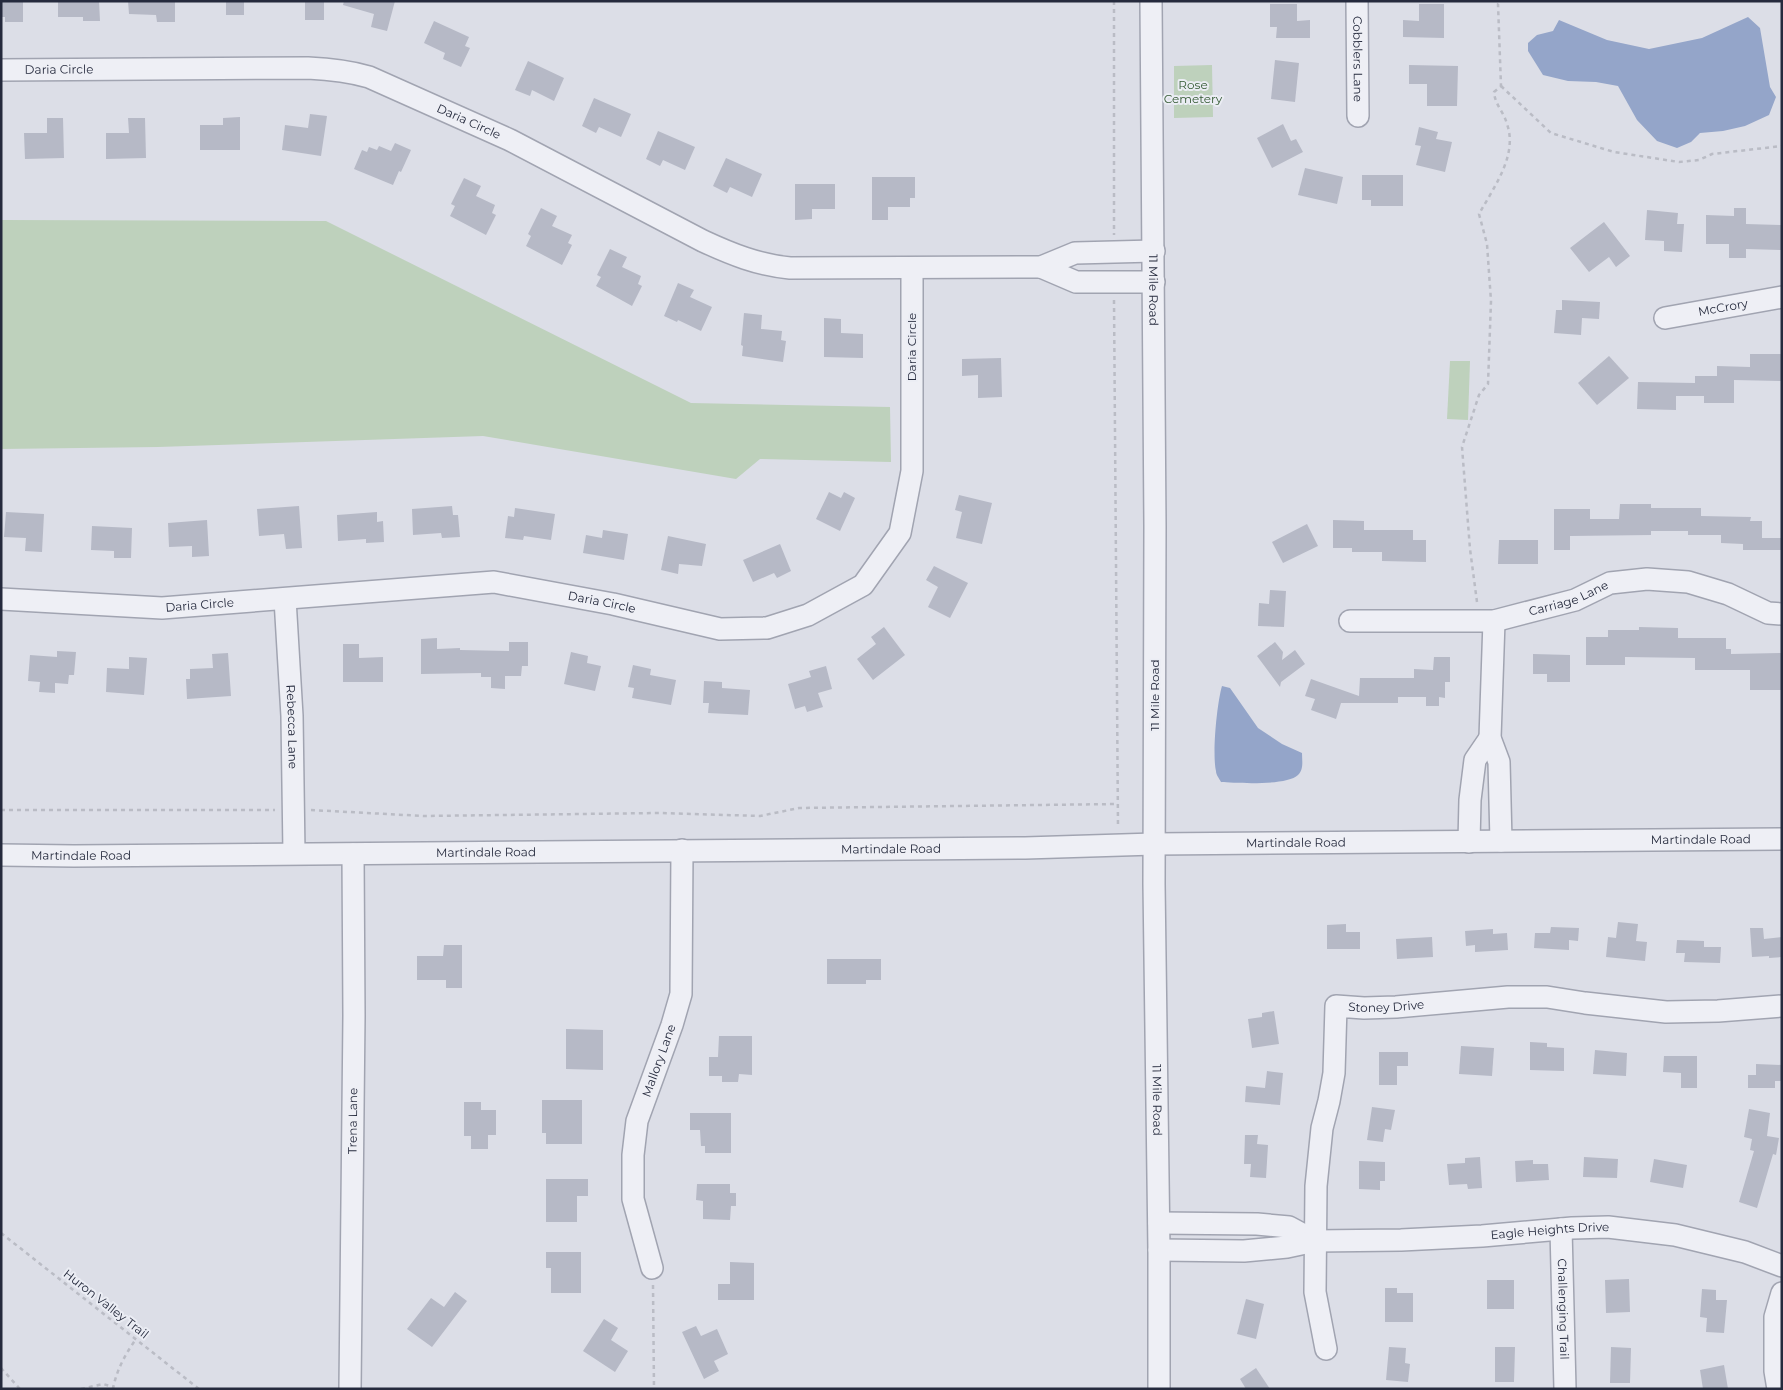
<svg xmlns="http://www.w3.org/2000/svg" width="1783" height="1390" viewBox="0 0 1783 1390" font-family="Montserrat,sans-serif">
<rect width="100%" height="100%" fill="#dcdee7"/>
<g fill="#bed1bc">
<polygon points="1212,65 1213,117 1174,118 1174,66"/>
<polygon points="1,220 326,221 691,403 890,407 891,462 760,459 736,479 483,436 158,447 1,449"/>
<polygon points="1450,361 1470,361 1468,420 1447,419"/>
</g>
<g fill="#94a5c9">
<polygon points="1748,17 1760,28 1770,87 1776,97 1769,115 1745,126 1723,131 1700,133 1691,142 1677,148 1657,141 1637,120 1618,86 1596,82 1568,81 1543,75 1528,51 1528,43 1537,35 1553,31 1559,20 1607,40 1649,49 1702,38"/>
<path d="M1222,686L1230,688L1258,728L1282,744L1302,753C1302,761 1304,769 1298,775C1287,786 1236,783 1221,782C1219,778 1216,775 1216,771C1212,754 1217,703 1222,686Z"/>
</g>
<g fill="#b6b9c6">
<polygon points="1,1 23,1 23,22 5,22 5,17 1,17"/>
<polygon points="58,1 99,1 100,21 83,21 83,17 58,17"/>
<polygon points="128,1 175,2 175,22 157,22 156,15 129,14"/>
<rect x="226" y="1" width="18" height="14"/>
<rect x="305" y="1" width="19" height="19"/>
<polygon points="344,1 395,1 387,31 371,27 374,14 343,5"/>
<polygon points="1270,4 1297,4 1297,21 1310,20 1310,38 1276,38 1277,27 1270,27"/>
<polygon points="1419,4 1444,4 1444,38 1403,37 1403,20 1419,21"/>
<polygon points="434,21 469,37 465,46 470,48 461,67 443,59 445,53 424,43"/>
<polygon points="1275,60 1299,63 1295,102 1271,99"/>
<polygon points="528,61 564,78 554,101 532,90 530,96 515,90"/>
<polygon points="1409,65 1458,66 1457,106 1427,106 1427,84 1409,84"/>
<polygon points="594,98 631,114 621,137 599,127 596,133 582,126"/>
<polygon points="310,114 327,116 321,156 282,150 285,125 308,128"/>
<polygon points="240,117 240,150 200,150 200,125 223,125 223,118"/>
<polygon points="47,118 63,118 64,158 25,159 24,133 47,133"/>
<polygon points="128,118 145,118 146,158 106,159 106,133 129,133"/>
<polygon points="1283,124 1291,141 1296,139 1303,152 1272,168 1257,138"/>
<polygon points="1419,127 1438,132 1436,139 1452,142 1445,172 1416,165 1421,146 1415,145"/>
<polygon points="658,131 695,147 685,170 663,160 660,166 646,159"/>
<polygon points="395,143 411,150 401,172 399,171 393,185 354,169 362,150 367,152 369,147 377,150 379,146 391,151"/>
<polygon points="726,158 762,174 752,197 730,187 727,193 713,186"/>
<polygon points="1305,168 1343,177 1337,204 1298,195"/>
<polygon points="1362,175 1403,175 1403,206 1371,206 1371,200 1362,200"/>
<polygon points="872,177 915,177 915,198 910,198 910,207 888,207 888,220 872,220"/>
<polygon points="464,178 481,186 476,196 495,205 492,213 496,215 486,235 450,216 455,206 451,204"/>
<polygon points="795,184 835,184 835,209 812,209 812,219 795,220"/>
<polygon points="541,208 557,216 552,226 572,235 568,243 572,245 562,265 526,246 531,236 528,234"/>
<polygon points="1734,208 1746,208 1746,224 1782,225 1782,250 1746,249 1746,258 1729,258 1729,244 1706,244 1706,215 1734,216"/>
<polygon points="1647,210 1678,213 1677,224 1684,224 1682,252 1664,251 1664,241 1645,240"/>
<polygon points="1604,222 1630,256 1616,267 1609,257 1589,272 1570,248"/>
<polygon points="610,249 627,257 622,267 641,276 638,284 642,286 632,306 596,286 601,277 597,275"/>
<polygon points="678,283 694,290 690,297 712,307 701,331 678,320 677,322 664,316"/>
<polygon points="1562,300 1600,302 1599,319 1582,318 1581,335 1554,333 1556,310 1562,310"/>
<polygon points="744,313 762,315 761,329 782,331 781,340 786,341 783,362 742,356 743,346 741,345"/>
<polygon points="824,318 841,319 841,333 863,334 863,358 824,357"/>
<polygon points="1750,354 1782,354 1782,381 1734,380 1734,403 1704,403 1704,396 1676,396 1676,410 1637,409 1638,382 1695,383 1695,376 1717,376 1717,366 1750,367"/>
<polygon points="1609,356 1629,378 1597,405 1578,383"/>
<polygon points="1001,358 1002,397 978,398 978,375 962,376 962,359"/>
<polygon points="829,492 841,498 844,492 855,498 840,531 816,519"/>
<polygon points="959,495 992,503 982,544 956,538 962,512 955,510"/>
<polygon points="1620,504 1651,504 1651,508 1701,508 1701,516 1751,517 1750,521 1762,521 1762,538 1782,538 1782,550 1743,550 1743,544 1721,543 1721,535 1688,535 1688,531 1651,531 1651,535 1570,536 1570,550 1554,550 1554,509 1590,509 1590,519 1619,519"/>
<polygon points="299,506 302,548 286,549 284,534 259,536 257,509"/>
<polygon points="452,506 453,515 458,515 460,537 442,538 441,533 413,535 412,509"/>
<polygon points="515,508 555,514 551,540 524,536 523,540 505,538 508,516 514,517"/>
<polygon points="6,512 44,514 42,552 25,551 26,538 4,537"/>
<polygon points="377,512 377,522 383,521 384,542 366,543 366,539 338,541 337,515"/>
<polygon points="207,520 209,556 192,557 192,546 169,547 168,523"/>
<polygon points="1333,520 1364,521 1364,530 1413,530 1413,540 1426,540 1426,562 1382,561 1382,552 1352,552 1352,548 1333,548"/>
<polygon points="1307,524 1318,546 1283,563 1272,542"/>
<polygon points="92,526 132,528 131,558 114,558 114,551 91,550"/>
<polygon points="603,530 628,534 624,560 583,553 586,535 602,538"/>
<polygon points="668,536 706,544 702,566 679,564 678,574 661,570"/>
<polygon points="1499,540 1538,540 1538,564 1498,564"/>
<polygon points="780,544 791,571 777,578 774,573 753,582 743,560"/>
<polygon points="934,566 968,583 950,618 928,607 938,587 926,580"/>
<polygon points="1270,590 1286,591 1284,627 1258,626 1259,603 1269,604"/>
<polygon points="884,627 905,655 873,680 857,659 876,644 871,637"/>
<polygon points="1639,627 1678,628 1678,638 1726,638 1726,649 1731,649 1731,654 1782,653 1782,690 1750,690 1750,670 1695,670 1695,658 1625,657 1625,665 1586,665 1586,637 1608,637 1608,630 1639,630"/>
<polygon points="437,638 437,649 460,648 460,650 509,651 509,642 528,642 528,666 522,666 521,676 505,676 505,689 491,688 491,677 481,677 481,673 421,674 421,639"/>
<polygon points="1275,642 1283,652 1282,660 1295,650 1305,664 1281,682 1280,687 1257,656"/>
<polygon points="343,644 359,644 359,658 383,657 383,682 343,682"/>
<polygon points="57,651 76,652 74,675 69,675 68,684 55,683 55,693 39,692 40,682 28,681 30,655 57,657"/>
<polygon points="571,652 588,656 587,663 601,666 595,691 564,684"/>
<polygon points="228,653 231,696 187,699 186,679 190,679 190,669 213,668 212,654"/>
<polygon points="1533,654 1570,655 1570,682 1547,682 1547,674 1533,674"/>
<polygon points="129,657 147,658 144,695 106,692 107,668 129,669"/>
<polygon points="1434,657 1450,657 1450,682 1445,682 1445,698 1439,697 1439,706 1426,706 1426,697 1398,697 1398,703 1341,703 1336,719 1311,710 1315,699 1305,696 1311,679 1359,696 1360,678 1414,678 1414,669 1433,670"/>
<polygon points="633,665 651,669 650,675 676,680 671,705 632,698 634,688 628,687"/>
<polygon points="826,666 832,689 818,693 823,707 807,712 805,706 795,709 788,684 811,677 809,671"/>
<polygon points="704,681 722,682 722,688 750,690 748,715 708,713 709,703 703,703"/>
<polygon points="1618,922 1638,924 1636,941 1647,942 1645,961 1606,957 1608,937 1616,938"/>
<polygon points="1346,924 1346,932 1360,932 1360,949 1327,949 1327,925"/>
<polygon points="1551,927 1579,928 1578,941 1569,940 1569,950 1534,948 1535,933 1550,933"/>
<polygon points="1750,928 1763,928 1764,939 1782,937 1782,957 1769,958 1769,956 1752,957"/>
<polygon points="1493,929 1493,934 1507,933 1508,950 1475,952 1475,945 1466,946 1465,931"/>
<polygon points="1432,937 1433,957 1397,959 1396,939"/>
<polygon points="1677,940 1704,941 1704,947 1721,947 1720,963 1684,962 1685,953 1676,953"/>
<polygon points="444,945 462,945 462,988 446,988 446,980 417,980 417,956 443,956"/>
<polygon points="827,959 881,959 881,980 866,980 866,984 827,984"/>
<polygon points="1274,1011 1279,1044 1252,1048 1248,1019 1262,1017 1262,1013"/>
<polygon points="566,1029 603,1030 603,1070 566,1069"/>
<polygon points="719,1036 752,1036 752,1075 739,1074 738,1082 722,1082 722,1076 709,1076 709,1057 718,1057"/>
<polygon points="1530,1042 1547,1043 1547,1047 1564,1048 1564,1071 1530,1070"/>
<polygon points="1461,1046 1494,1048 1492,1076 1459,1074"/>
<polygon points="1595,1050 1627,1053 1626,1076 1593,1074"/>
<polygon points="1379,1052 1408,1052 1408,1066 1397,1066 1397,1085 1379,1085"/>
<polygon points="1664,1056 1697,1056 1697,1088 1681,1088 1681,1073 1663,1072"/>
<polygon points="1756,1064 1782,1065 1782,1081 1775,1081 1775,1088 1748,1088 1748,1075 1756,1075"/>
<polygon points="1267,1071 1283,1073 1280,1105 1245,1102 1246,1086 1265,1088"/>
<polygon points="542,1100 582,1100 582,1144 546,1144 546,1133 542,1133"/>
<polygon points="464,1102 481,1102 481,1110 496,1110 496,1135 488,1135 488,1149 471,1149 471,1136 464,1136"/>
<polygon points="1372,1107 1395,1110 1391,1130 1385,1129 1383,1142 1367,1140"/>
<polygon points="1749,1109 1770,1113 1767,1136 1779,1138 1776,1155 1773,1154 1757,1208 1739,1202 1754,1151 1750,1150 1752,1139 1744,1137"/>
<polygon points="690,1113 731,1113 731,1153 705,1153 705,1146 701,1146 700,1130 690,1130"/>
<polygon points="1245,1135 1258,1135 1257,1144 1268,1145 1266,1178 1250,1177 1251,1164 1244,1164"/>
<polygon points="1480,1157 1482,1188 1468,1189 1467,1184 1449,1185 1447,1164 1465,1163 1465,1158"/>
<polygon points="1584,1157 1618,1159 1617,1178 1583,1177"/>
<polygon points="1654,1159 1687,1165 1683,1188 1650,1182"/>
<polygon points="1533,1160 1533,1164 1548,1164 1549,1180 1516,1182 1515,1161"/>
<polygon points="1359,1161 1385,1162 1385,1181 1380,1181 1380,1190 1359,1189"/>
<polygon points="546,1179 588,1179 588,1196 577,1196 577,1222 546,1222"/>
<polygon points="697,1184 730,1184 730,1193 736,1193 736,1206 731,1206 730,1220 703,1219 703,1201 696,1200"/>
<polygon points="546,1252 581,1252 581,1293 551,1293 551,1268 546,1268"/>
<polygon points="730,1262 754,1263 754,1300 718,1300 718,1284 730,1284"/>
<polygon points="1629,1279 1630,1312 1606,1313 1605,1280"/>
<rect x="1487" y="1280" width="27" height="29"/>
<polygon points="1385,1288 1397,1288 1397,1293 1413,1293 1413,1322 1385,1322"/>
<polygon points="1702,1289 1716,1290 1716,1300 1727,1300 1724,1333 1706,1332 1707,1318 1700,1317"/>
<polygon points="455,1292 467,1301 432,1347 407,1329 431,1298 444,1307"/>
<polygon points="1246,1299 1264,1304 1256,1339 1237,1334"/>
<polygon points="604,1319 618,1328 611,1340 628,1351 615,1372 583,1351"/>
<polygon points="696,1326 701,1336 717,1329 728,1354 714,1361 719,1371 704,1379 682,1332"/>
<polygon points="1389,1347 1406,1348 1405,1363 1410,1364 1408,1382 1386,1380"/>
<polygon points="1495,1347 1515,1347 1514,1382 1495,1382"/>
<polygon points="1611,1347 1631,1348 1630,1383 1610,1383"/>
<polygon points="1724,1365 1728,1389 1703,1389 1700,1370"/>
<polygon points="1256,1368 1270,1389 1246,1389 1240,1379"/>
</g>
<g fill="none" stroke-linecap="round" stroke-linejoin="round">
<defs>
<g id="minor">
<path id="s1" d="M1151,1L1155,526L1154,884L1159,1250V1389"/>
<path id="s2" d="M1357,1L1358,116"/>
<path id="s3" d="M1,70L308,68C329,69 349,71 369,77L510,140L703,241C731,254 758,265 790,268L1041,267L1075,253L1154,251"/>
<polyline points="1041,267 1076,282 1154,282"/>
<path id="s4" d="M1665,318L1782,297"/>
<path id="s5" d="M1,599L162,608L494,582L613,604L720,629L767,628L808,615L863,585L900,533L912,471V268"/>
<path id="s6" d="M285,599L292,716L294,853"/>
<path id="s7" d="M1350,621H1494L1575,600L1610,583L1647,579L1688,582L1728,594L1768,613L1782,614"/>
<polyline points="1494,621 1490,738 1499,762 1501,841"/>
<polyline points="1469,842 1470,800 1475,760 1490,738"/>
<path id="s8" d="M1,855L74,856L1025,848L1154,844L1782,839"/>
<polyline points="1159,1223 1257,1224 1289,1227 1315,1241"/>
<path id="s9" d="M1561,1229L1565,1389"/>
<path id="s10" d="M1159,1250L1244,1251L1287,1247L1315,1241L1401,1240L1482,1236L1572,1228L1608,1227L1675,1235L1745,1252L1782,1266"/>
<path id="s11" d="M652,1268L633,1199V1155L637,1121L672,1025L681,994L682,850"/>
<path id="s12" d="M1326,1349L1315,1292L1316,1186L1322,1128L1329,1101L1334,1073L1336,1006L1364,1008L1396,1007L1508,997H1547L1585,1003L1666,1012L1718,1011L1782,1006"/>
<path id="s13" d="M350,1389L354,1016L353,854"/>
<polyline points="1778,1389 1775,1371 1775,1317 1782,1293"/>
</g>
</defs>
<use href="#minor" stroke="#a1a4b1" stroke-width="24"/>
<g stroke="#babcc5" stroke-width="2.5" stroke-dasharray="4 4" stroke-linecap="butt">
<polyline points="1114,1 1114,235"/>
<polyline points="1501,86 1551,133 1614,152 1679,162 1699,160 1712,154 1782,146"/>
<polyline points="1114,300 1118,827"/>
<path d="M1477,602L1470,549L1462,447L1479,395L1488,384L1491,301L1487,244L1479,214C1494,187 1518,155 1507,124C1504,112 1495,105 1494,92L1501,86L1498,4L1500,1"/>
<polyline points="1,810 275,810"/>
<polyline points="311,810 424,816 659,813 760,816 799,808 1118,804"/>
<polyline points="1,1233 199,1389"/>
<polyline points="653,1285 654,1389"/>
<polyline points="1,1368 20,1389"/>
<polyline points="81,1389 103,1384 113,1387"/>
<path d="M113,1389C116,1371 126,1353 136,1339"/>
</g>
<use href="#minor" stroke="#eeeff5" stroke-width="21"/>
</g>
<g text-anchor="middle" stroke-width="4" stroke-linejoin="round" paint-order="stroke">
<g font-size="12" fill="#252a3d" stroke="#ebedf4">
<text dy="4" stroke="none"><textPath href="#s2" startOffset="58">Cobblers Lane</textPath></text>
<text dy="4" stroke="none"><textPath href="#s3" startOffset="58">Daria Circle</textPath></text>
<text dy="4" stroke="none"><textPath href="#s3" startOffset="478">Daria Circle</textPath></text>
<text dy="4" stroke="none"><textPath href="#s1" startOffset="289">11 Mile Road</textPath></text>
<text dy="4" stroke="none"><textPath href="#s4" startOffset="59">McCrory</textPath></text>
<text transform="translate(912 347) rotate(-90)" y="4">Daria Circle</text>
<text dy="4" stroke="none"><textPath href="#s7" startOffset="222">Carriage Lane</textPath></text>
<text dy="4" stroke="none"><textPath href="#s5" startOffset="604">Daria Circle</textPath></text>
<text dy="4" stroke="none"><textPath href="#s5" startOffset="199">Daria Circle</textPath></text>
<text transform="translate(1155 695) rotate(-90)" y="4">11 Mile Road</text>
<text dy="4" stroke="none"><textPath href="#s6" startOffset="128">Rebecca Lane</textPath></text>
<text dy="4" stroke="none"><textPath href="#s8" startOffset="1700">Martindale Road</textPath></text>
<text dy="4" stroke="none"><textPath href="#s8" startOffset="1295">Martindale Road</textPath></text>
<text dy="4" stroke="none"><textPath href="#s8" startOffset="890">Martindale Road</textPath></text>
<text dy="4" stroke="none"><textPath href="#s8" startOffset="485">Martindale Road</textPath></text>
<text dy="4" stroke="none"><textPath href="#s8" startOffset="80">Martindale Road</textPath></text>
<text dy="4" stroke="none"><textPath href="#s12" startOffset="396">Stoney Drive</textPath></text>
<text dy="4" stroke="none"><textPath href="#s11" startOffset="214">Mallory Lane</textPath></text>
<text dy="4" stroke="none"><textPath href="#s1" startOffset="1099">11 Mile Road</textPath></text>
<text dy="4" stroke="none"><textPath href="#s13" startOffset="268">Trena Lane</textPath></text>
<text dy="4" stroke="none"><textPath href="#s10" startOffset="392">Eagle Heights Drive</textPath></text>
<text transform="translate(106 1304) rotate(38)" y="4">Huron Valley Trail</text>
<text dy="4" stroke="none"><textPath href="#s9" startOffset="80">Challenging Trail</textPath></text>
</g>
<g font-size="12" fill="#335932" stroke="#ebedf4">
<text x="1193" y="89">Rose<tspan x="1193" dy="14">Cemetery</tspan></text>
</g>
</g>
<rect width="1783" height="1390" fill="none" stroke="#252a3d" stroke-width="5"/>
</svg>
